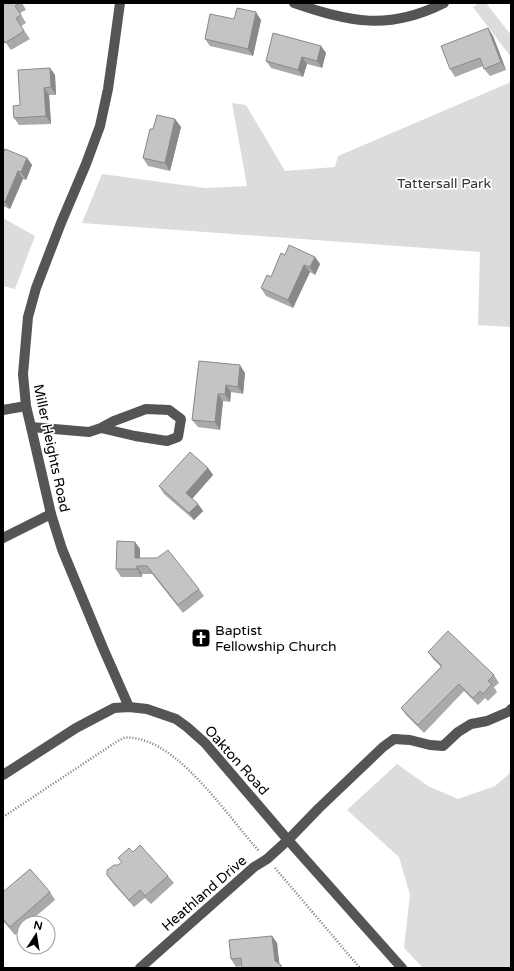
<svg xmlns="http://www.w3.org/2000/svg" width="514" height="971" viewBox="0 0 514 971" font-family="'Varela Round',sans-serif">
<rect width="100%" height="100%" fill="#fff"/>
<g fill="#dcdcdc">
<polygon points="479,3 486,3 511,35 511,57 473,7"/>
<polygon points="511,82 511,327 478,325 480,252 82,223 102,174 205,188 247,186 232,103 246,105 285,171 335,167 338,156"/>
<polygon points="3,218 35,236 15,289 3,286"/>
<polygon points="397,764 428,786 458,799 495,786 511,772 511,968 423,968 404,948 410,895 399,857 347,810"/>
</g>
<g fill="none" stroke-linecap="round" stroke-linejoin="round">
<g stroke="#777" stroke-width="2.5" stroke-dasharray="1 2" stroke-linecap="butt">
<path d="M3,817L110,746C115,743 119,740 124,738C129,737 134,738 139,739C184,749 229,818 259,851"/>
<polyline points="275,868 360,968"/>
</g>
<g stroke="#555" stroke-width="10">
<polyline points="120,3 113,54 108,89 100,126 86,164 61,223 36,288 28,317 23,374 26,406 31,427 51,514 62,549 103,648 129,707"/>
<path d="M294,3C350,22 388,31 444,3"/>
<polyline points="3,410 26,406"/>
<polyline points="31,427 89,432 101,428 135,436 167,441 178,437 181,419 169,410 146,409 114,421 101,428"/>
<polyline points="3,538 51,514"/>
<polyline points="3,775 76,728 114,708 129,707 147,709 176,719 187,727 205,743 288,840 402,968"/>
<polyline points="140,968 254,867 267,859 288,840 319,808 383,747 394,739 410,740 430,745 443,746 458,732 471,724 487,721 510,711 511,709"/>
</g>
</g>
<g fill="#a9a9a9">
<polygon points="3,3 22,3 26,10 20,13 26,23 21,26 30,39 11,50 3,39"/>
<polygon points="234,19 261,20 253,56 210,46 205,39"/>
<polygon points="488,28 493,36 506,70 490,76 484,69 483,66 455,77 450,69"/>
<polygon points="321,46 326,53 322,68 307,64 303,77 271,68 266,61"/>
<polygon points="50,68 55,75 56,95 49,95 51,124 19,125 14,118 20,105"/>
<polygon points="175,119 181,127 170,171 148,166 143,158 153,129"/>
<polygon points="3,154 27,158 32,165 26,180 23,179 10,209 3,206"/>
<polygon points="285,255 315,257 320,264 315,275 310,272 293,308 266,296 261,288 271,277"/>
<polygon points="199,361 245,373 243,394 231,392 230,402 223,401 220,430 198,427 192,420"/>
<polygon points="208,468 213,475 192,499 198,504 203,511 194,520 164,494 159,486"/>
<polygon points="135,542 140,549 140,558 199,589 204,596 183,613 152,574 142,574 142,577 121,577 116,569"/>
<polygon points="428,652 494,675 499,683 494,687 497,692 488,701 485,698 478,705 464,691 424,733 406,715 401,708 441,667 433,659"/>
<polygon points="133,852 168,876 174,883 151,904 145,898 134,907 112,882 107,875 122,863 118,858"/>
<polygon points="3,892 50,892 55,900 28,923 24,923 24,927 15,935 3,921"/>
<polygon points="272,936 277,943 279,964 283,968 242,968 242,966 236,967 231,959"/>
</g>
<g fill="#898989">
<polygon points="256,12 261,20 253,56 248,49"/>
<polygon points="488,28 493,36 506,70 501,62"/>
<polygon points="321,46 326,53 322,68 317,61"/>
<polygon points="302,57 307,64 303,77 298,70"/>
<polygon points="50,68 55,75 56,95 51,87"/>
<polygon points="44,88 49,95 51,124 46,116"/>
<polygon points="175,119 181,127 170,171 165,163"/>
<polygon points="27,158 32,165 26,180 21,172"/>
<polygon points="18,171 23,179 10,209 5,202"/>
<polygon points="315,257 320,264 315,275 310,267"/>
<polygon points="304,265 310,272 293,308 288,300"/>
<polygon points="240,365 245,373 243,394 238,387"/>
<polygon points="226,385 231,392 230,402 225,394"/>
<polygon points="218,394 223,401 220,430 215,422"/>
<polygon points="208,468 213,475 191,500 186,493"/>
<polygon points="198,504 203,511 194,520 189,513"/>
<polygon points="135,542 140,549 140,565 135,558"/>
<polygon points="137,566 142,574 142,577 137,569"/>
<polygon points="272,936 277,943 280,968 275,961"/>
</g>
<g fill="#c4c4c4" stroke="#898989">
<polygon points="3,3 20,3 15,6 21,15 16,18 24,31 5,43 3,39"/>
<polygon points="237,8 256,12 248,49 205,39 210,14 234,19"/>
<polygon points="488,28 501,62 484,69 480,58 450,69 441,46"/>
<polygon points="273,33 321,46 317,61 302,57 298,70 266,61"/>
<polygon points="50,68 51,87 44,88 46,116 14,118 13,106 20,105 18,70"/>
<polygon points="157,115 175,119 165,163 143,158 150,129 153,129"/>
<polygon points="5,149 27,158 21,172 18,171 5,202 3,201 3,154"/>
<polygon points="289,245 315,257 310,267 304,265 288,300 261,288 267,275 271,277 281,253 285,255"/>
<polygon points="199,361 240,365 238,387 226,385 225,394 218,394 215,422 192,420"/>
<polygon points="190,452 208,468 186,493 198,504 189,513 159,486"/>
<polygon points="117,541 135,542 135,558 157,558 168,550 199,589 178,605 147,566 137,566 137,569 116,569"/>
<polygon points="448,631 494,675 488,681 492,684 483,694 480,691 473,698 459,684 418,725 401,708 442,666 428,652"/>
<polygon points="140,845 168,876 145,896 140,890 129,900 107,875 107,870 114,865 118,865 122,862 118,858 129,848 133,852"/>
<polygon points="30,869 50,892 10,927 3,919 3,892"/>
<polygon points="272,936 275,961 281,965 281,968 242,968 241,958 231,959 229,940"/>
</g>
<defs>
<symbol id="church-square" viewBox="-11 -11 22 22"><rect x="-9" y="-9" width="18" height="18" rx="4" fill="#000" stroke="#fff"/><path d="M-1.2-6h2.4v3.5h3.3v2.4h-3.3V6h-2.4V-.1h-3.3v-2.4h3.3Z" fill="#fff"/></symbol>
</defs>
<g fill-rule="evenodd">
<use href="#church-square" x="190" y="627" width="22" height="22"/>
</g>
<g text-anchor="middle" stroke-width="3.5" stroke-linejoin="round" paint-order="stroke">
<g font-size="14" fill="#333" stroke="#fff">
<text x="444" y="188">Tattersall Park</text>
</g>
<g font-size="14" fill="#000" stroke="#fff">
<text transform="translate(52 448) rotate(78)" y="5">Miller Heights Road</text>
<text transform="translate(237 760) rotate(48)" y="5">Oakton Road</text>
<text transform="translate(204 893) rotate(-41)" y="5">Heathland Drive</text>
</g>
<g font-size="14" fill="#000" stroke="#fff" text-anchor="start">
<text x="215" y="635">Baptist<tspan x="215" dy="16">Fellowship Church</tspan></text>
</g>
</g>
<rect width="514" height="971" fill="none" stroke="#000000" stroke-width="8"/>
<g transform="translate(36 935) rotate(12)"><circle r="19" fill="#ffffff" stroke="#999999"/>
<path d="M0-3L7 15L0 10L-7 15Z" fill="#000000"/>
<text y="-6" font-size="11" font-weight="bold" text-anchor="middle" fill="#000000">N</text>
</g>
</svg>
